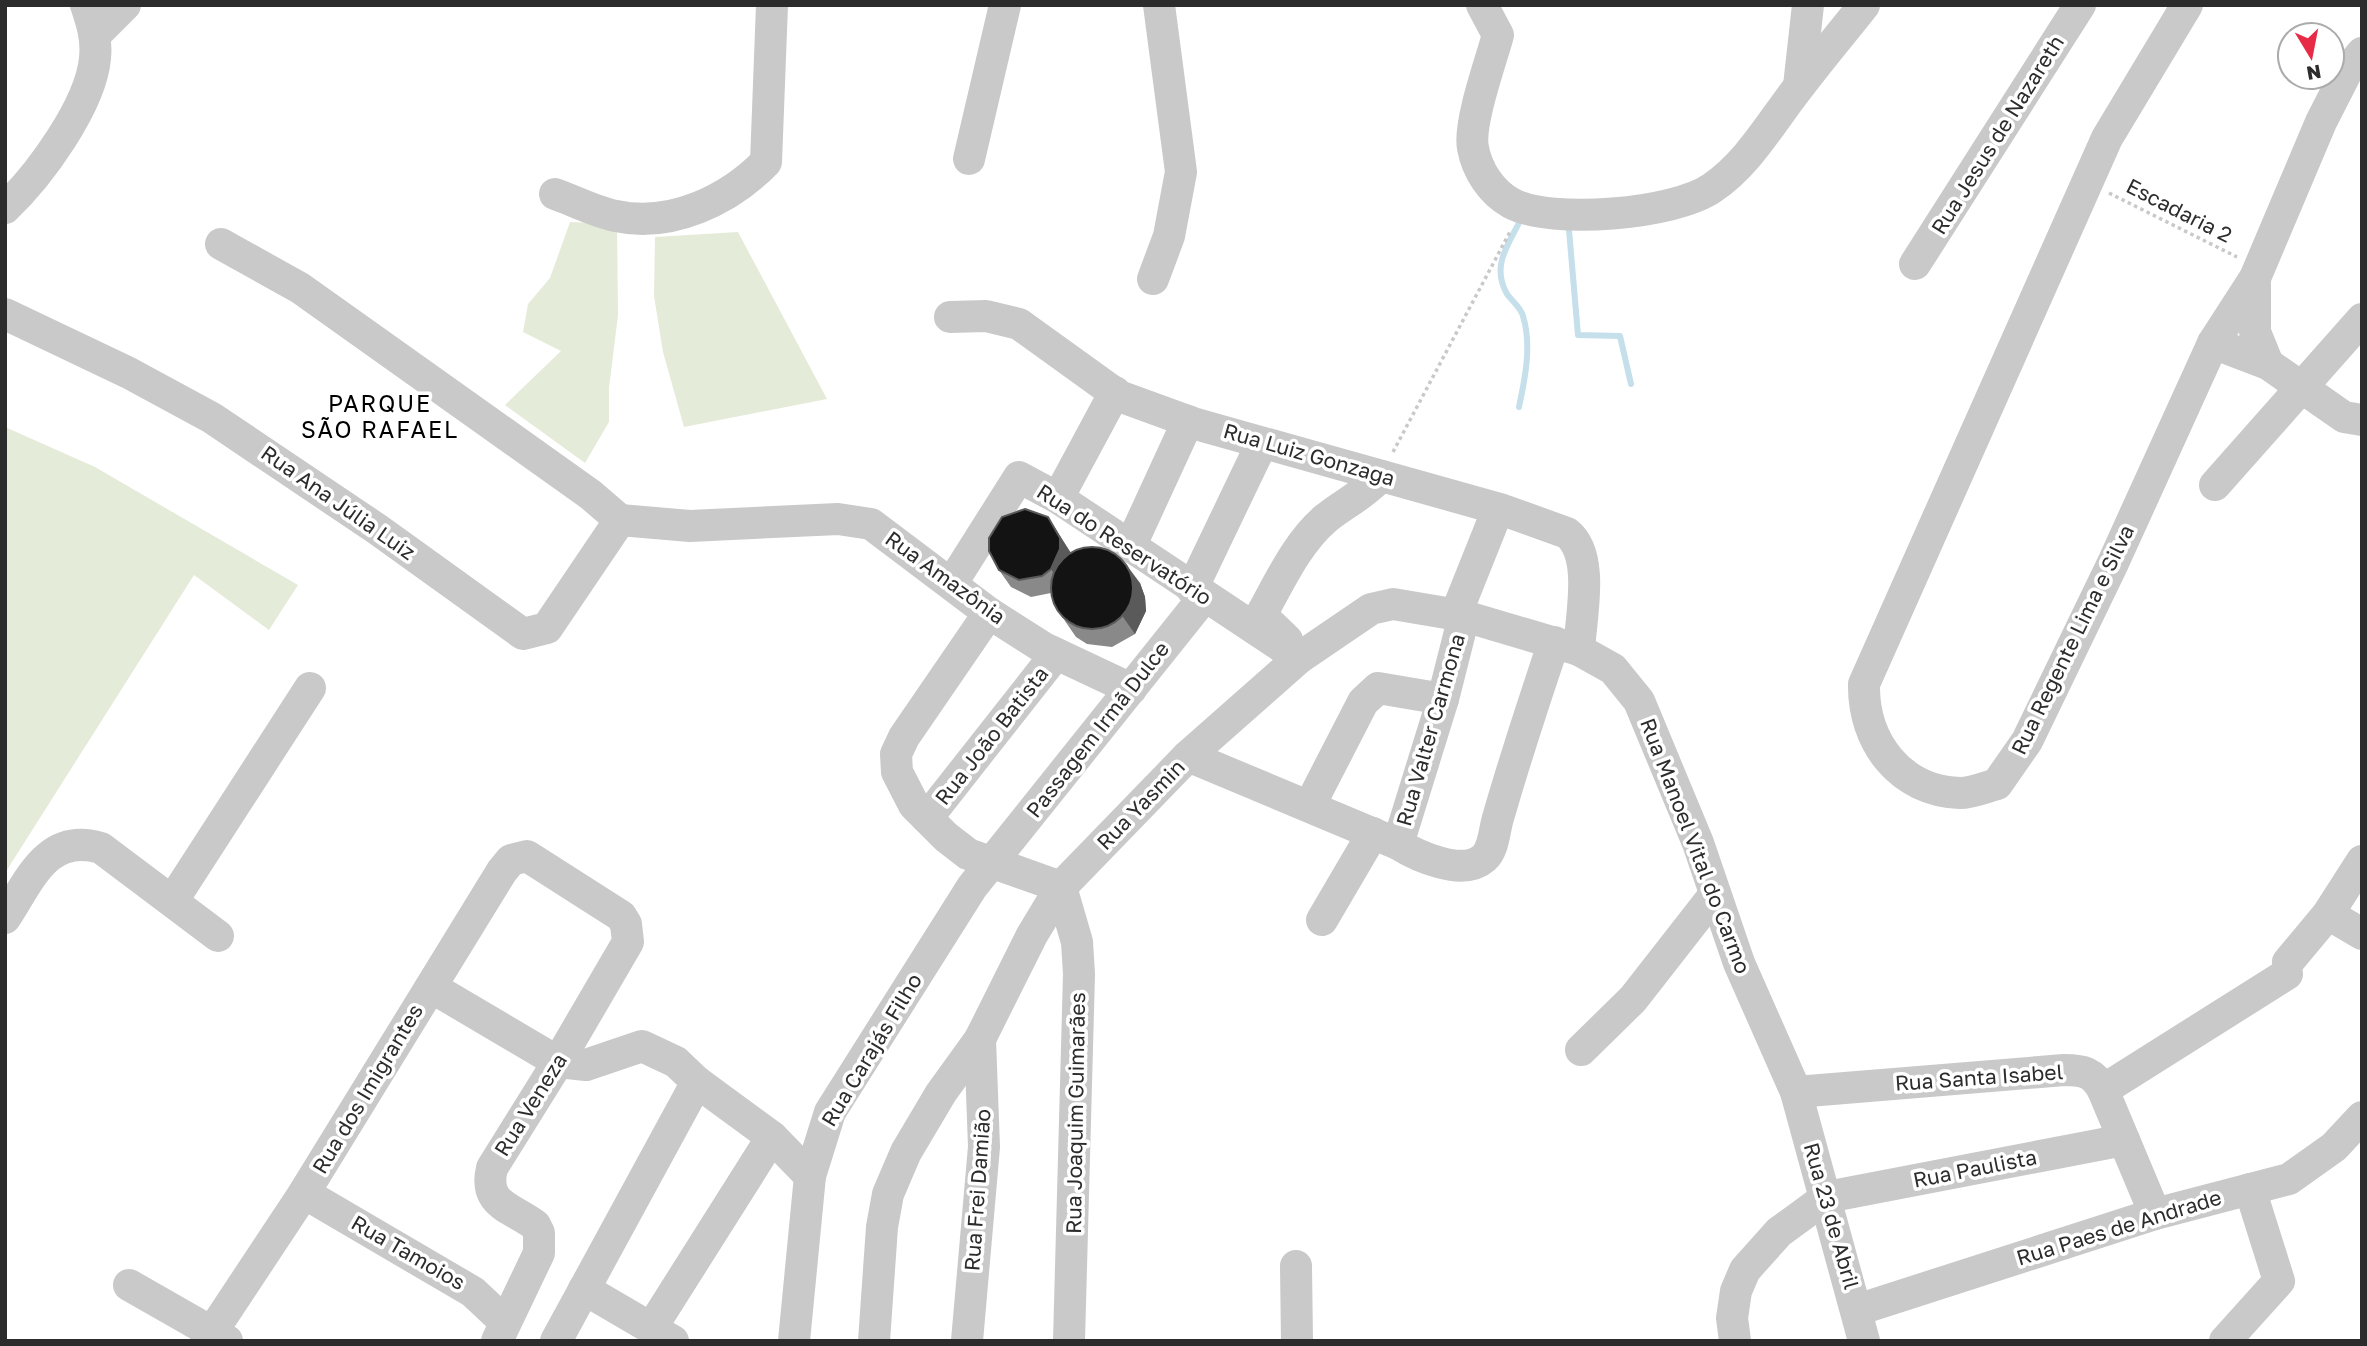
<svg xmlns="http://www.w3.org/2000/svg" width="2367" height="1346" viewBox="0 0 2367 1346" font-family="'Golos Text',sans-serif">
<rect width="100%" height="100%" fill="#fff"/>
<g fill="#e4ebd9">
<polygon points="570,222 617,224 618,315 609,388 609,422 585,463 505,405 561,351 523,332 528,304 550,278"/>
<polygon points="738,232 827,399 684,427 663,352 654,296 655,237"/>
<polygon points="5,427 95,467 298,585 269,630 194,575 5,873"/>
</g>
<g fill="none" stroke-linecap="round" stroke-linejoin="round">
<g stroke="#c5dfeb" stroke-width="6">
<polyline points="1569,230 1578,335 1620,336 1631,384"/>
<path d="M1519,407C1525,379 1532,345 1523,316C1521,308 1512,301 1507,294C1491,266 1508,245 1521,219"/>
</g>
<g stroke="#c9c9c9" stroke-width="3.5" stroke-dasharray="3.5 3.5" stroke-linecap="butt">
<polyline points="2109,193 2237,257"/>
<polyline points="1393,452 1511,230"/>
</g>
<g stroke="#c9c9c9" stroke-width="32">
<path d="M1482,5L1498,35C1491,61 1468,124 1473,148C1477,170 1491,192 1511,203C1551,225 1675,214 1712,188C1749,163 1771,122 1798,88C1819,60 1842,33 1864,5"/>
<path d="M2187,5L2107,138L1864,684C1863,742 1900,791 1960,793C1972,793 1986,787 1997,784L2027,741L2113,563L2213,343L2255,278L2321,122L2347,71L2362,53"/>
<polyline points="96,34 125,5"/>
<polyline points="1799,86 1808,5"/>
<polyline points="969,159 1005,5"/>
<path d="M555,194C575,201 596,212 616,216C671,228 729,200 766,162L772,5"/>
<path d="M5,208C39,176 91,105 95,58C97,38 92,23 86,5"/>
<polyline points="221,244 300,288 591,495 620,520"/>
<polyline points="1915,264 2080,5"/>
<polyline points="2255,278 2255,332 2268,364"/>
<polyline points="1153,279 1169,236 1181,172 1159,5"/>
<polyline points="5,314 129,373 212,418 377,529 523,634 547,628 620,520"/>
<path d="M950,317L986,316L1019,324L1119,396L1196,424L1503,510L1567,533C1595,555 1581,616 1579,650"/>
<polyline points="2213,343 2268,364 2344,417 2362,420"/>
<polyline points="2215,485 2362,319"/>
<polyline points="1058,498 1115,392"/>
<polyline points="620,520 690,526 838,519 871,524 989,613 1044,648 1131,689"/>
<polyline points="1130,547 1188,421"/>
<polyline points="952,583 1019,477 1058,498 1299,658"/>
<polyline points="1192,589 1262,443"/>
<polyline points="989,613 904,737 896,754 897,772 914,805 946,837 968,854 1061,887 1077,942 1079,974 1069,1341"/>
<polyline points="1456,614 1498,509"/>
<path d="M1287,640L1261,615C1279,583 1297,543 1325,519C1346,502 1361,497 1381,476"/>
<path d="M1188,756L1398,844C1417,856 1463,877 1484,858C1494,849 1494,831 1498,818C1515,759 1534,701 1554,642"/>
<polyline points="1310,805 1363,702 1378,688 1443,699"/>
<polyline points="927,818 1056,654"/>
<polyline points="1398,844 1443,699 1464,616"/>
<polyline points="173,900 310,688"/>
<polyline points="2328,914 2362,934"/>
<path d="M5,918C30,880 47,832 101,848L218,936"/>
<polyline points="1322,920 1373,833"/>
<polyline points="2288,962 2328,914 2362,861"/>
<polyline points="431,987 558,1062 586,1065 642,1046 676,1062 697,1082 772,1137 810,1176"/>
<polyline points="1581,1050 1633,999 1715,894"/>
<polyline points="2103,1090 2287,974"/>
<path d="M1796,1092L2064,1070C2083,1070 2093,1072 2103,1090L2155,1214"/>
<polyline points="304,1193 473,1292 505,1322"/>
<polyline points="1296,1266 1297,1341"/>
<polyline points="129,1285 227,1341"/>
<polyline points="584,1289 673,1341"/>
<polyline points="1857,1310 2155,1214 2289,1179 2334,1147 2362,1117"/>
<polyline points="652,1327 772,1137"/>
<path d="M206,1341L304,1193L502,871L511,860L527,856L621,916L626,924L628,942L558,1062L492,1168C483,1205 511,1207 535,1225L539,1233V1253L497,1341"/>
<polyline points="556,1341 697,1082"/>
<polyline points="794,1341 810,1176 830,1112 972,887 1204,597"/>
<polyline points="874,1341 882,1227 888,1194 906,1152 941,1093 980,1039 1032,935 1061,887 1188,756 1299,658 1371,609 1393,604 1464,616 1579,650 1613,669 1639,701 1698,843 1739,963 1796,1092 1864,1341"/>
<polyline points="967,1341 984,1147 980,1039"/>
<polyline points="1735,1341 1732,1318 1736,1291 1745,1270 1779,1232 1827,1197 2124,1140"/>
<polyline points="2225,1341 2279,1281 2250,1189"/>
</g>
</g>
<polygon fill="#898989" points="1048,517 1071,553 1140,583 1145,597 1146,611 1135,634 1112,647 1087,644 1076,637 1065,621 1051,593 1031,597 1011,587 999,570"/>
<g fill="#5a5a5a">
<polygon points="1048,517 1072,555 1062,586 1051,569"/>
<polygon points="1128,567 1140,583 1145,597 1146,611 1135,634 1123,617"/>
</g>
<g fill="#131313" stroke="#5a5a5a" stroke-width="2">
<polygon points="1025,509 1048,517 1060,538 1060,549 1051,569 1042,576 1019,580 999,570 989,551 989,538 1002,517"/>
<circle cx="1092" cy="588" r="41"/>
</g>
<g text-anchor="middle" stroke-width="7" stroke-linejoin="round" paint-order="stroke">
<g font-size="21" fill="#2c2c2c" stroke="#fff">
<text transform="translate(1998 135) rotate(-58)" y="7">Rua Jesus de Nazareth</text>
<text transform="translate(2179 211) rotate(27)" y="7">Escadaria 2</text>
<text transform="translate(1309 455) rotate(16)" y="7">Rua Luiz Gonzaga</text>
<text transform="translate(338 503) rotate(35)" y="7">Rua Ana Júlia Luiz</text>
<text transform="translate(1124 545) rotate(33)" y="7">Rua do Reservatório</text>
<text transform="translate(945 578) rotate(36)" y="7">Rua Amazônia</text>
<text transform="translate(2073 640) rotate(-64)" y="7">Rua Regente Lima e Silva</text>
<text transform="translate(1098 730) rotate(-52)" y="7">Passagem Irmã Dulce</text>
<text transform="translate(1431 730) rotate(-74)" y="7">Rua Valter Carmona</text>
<text transform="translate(992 736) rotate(-52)" y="7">Rua João Batista</text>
<text transform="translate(1141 805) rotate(-46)" y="7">Rua Yasmin</text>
<text transform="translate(1695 846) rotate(69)" y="7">Rua Manoel Vital do Carmo</text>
<text transform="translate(872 1050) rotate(-59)" y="7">Rua Carajás Filho</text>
<text transform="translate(1979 1078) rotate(-4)" y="7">Rua Santa Isabel</text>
<text transform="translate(368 1089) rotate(-59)" y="7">Rua dos Imigrantes</text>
<text transform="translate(531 1105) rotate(-58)" y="7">Rua Veneza</text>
<text transform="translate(1076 1113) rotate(-89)" y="7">Rua Joaquim Guimarães</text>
<text transform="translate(1975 1169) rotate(-11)" y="7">Rua Paulista</text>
<text transform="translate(978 1190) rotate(-86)" y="7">Rua Frei Damião</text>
<text transform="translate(1831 1216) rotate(74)" y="7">Rua 23 de Abril</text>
<text transform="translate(2119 1228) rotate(-17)" y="7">Rua Paes de Andrade</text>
<text transform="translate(408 1253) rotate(30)" y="7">Rua Tamoios</text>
</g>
<g font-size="23" letter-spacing="2" fill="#000" stroke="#fff">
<text x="380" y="412">PARQUE<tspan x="380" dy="26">SÃO RAFAEL</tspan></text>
</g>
</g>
<rect width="2367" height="1346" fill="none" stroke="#2c2c2c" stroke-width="14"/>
<g transform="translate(2311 56) rotate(170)"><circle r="33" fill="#ffffff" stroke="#ababab" stroke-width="2"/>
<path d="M0-5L12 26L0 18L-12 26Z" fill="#e72a46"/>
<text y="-10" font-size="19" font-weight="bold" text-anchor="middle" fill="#2c2c2c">N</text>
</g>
</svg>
